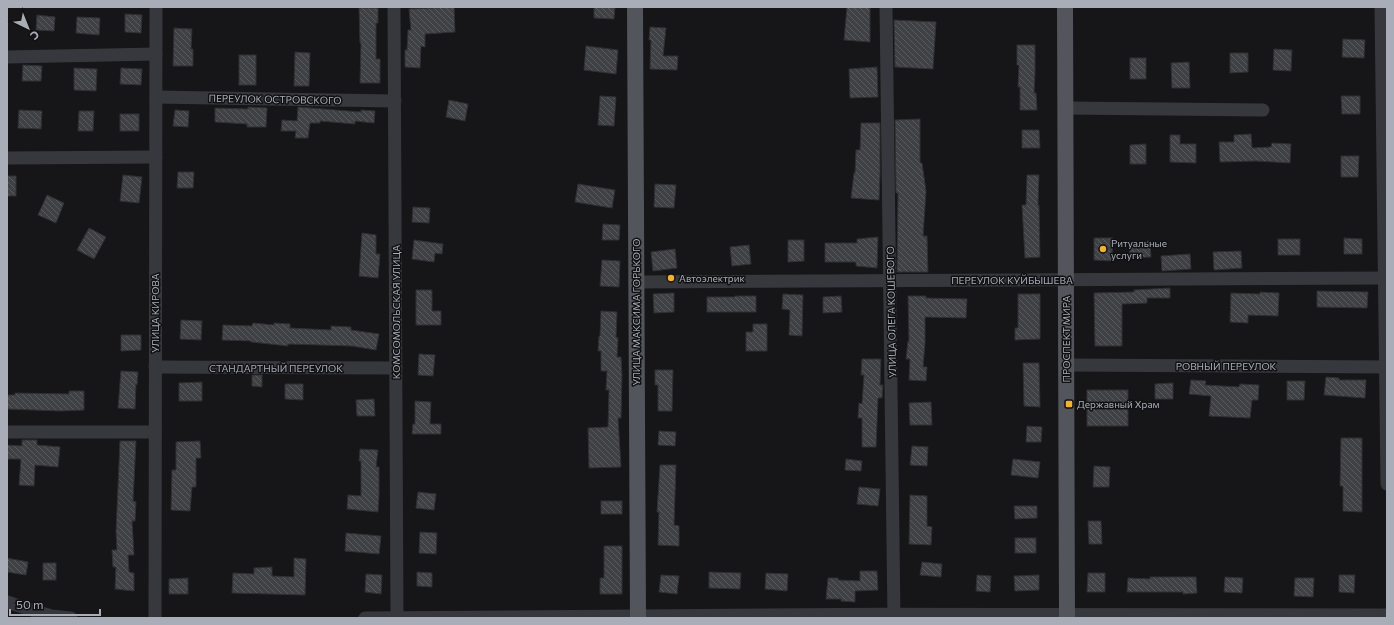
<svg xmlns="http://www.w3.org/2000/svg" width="1394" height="625" viewBox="0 0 1394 625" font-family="Commissioner,sans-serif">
<defs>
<pattern id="building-back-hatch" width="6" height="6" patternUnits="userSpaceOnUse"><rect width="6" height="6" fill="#404145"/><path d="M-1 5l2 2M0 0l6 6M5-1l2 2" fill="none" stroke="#595a5e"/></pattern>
</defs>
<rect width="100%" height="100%" fill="#161618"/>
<g fill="url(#building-back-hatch)" stroke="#303034">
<polygon points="454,7 455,32 425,34 425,47 421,46 420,68 405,67 405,50 407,50 408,30 411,30 409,9"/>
<polygon points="594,7 615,7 614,19 594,18"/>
<polygon points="847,7 870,7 870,42 844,40"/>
<polygon points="359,8 378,8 378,23 376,23 376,59 380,59 380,83 360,83 361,43 360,43"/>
<polygon points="125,14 142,15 141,33 125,32"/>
<polygon points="37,15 55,17 54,31 36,30"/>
<polygon points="77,17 100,18 99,35 76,33"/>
<polygon points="894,20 936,22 933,69 895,67"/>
<polygon points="650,27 666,28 663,56 678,56 677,70 650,69 651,40 649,40"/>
<polygon points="174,28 192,29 191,49 193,49 193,66 173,66"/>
<polygon points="1343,39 1365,40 1364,58 1342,57"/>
<polygon points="1017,45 1035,45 1035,74 1034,93 1036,93 1037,110 1020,110 1020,87 1018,87 1019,65 1017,65"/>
<polygon points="586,46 618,50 616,74 584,70"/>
<polygon points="1274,49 1292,50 1291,71 1273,70"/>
<polygon points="295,52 310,53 309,86 294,86"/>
<polygon points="1230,53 1248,53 1248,72 1230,73"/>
<rect x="239" y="55" width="17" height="30"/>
<rect x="1130" y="58" width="16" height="21"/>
<polygon points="1189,62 1190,88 1172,88 1171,63"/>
<polygon points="23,65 42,66 41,81 22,81"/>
<polygon points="877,67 878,97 850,98 849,69"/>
<polygon points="74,68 97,69 96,91 74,90"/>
<polygon points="121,68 142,69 141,85 120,84"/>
<polygon points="600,96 616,97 614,126 598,125"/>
<polygon points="1341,96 1360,96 1360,114 1342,114"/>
<polygon points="449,100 468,104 465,121 446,117"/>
<polygon points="248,107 267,108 266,127 247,127 247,124 215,122 215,108 248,109"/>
<polygon points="298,107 361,112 361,110 375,111 374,123 355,121 355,124 320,121 320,123 310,123 308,138 295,138 296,131 281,131 282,120 297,121"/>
<polygon points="19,110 42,111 41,129 18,128"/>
<polygon points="175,110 189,111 188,127 173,126"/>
<polygon points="79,111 94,111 93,131 78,131"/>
<rect x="120" y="114" width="19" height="17"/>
<polygon points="920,119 920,163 922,163 926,191 923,236 927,236 928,272 897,272 898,193 896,193 895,120"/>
<polygon points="861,123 880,123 880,174 879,200 851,198 854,173 855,173 856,150 860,150"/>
<polygon points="1022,130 1039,130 1040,148 1022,148"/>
<polygon points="1251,134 1252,148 1271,147 1272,143 1291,144 1290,163 1256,161 1220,162 1219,142 1234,142 1234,135"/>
<polygon points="1170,135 1180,135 1180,144 1196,144 1196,163 1170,162"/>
<polygon points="1146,144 1146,164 1130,164 1130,145"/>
<polygon points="1341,156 1359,156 1358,177 1341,177"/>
<polygon points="178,172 194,172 193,188 177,188"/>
<polygon points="123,175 142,177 139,203 120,201"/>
<polygon points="1027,175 1039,175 1038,205 1039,205 1040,257 1025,258 1022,205 1026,205"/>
<rect x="7" y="176" width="9" height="20"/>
<polygon points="578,184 615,190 612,208 575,202"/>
<polygon points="655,184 676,185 674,208 654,207"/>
<polygon points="47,195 64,203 56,223 38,215"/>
<polygon points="413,207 430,208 429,223 412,222"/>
<polygon points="603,224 620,225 619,240 602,240"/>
<polygon points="89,228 106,237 94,259 77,250"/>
<polygon points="362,233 376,235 376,254 380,254 378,278 359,276"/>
<polygon points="878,237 877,268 856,266 856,262 825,262 825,243 857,243 857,239"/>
<polygon points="1094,238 1113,238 1112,261 1094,260"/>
<polygon points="1344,238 1362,239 1362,254 1344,254"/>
<rect x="1278" y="239" width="22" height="16"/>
<polygon points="414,240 443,244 442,254 435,253 434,262 412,259"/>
<polygon points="788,240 804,240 804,261 788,262"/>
<polygon points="1150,241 1151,257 1130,258 1129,243"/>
<polygon points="749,245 751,264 732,266 730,247"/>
<polygon points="675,249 677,268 653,271 651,252"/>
<polygon points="1241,251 1242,268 1214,270 1213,252"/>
<polygon points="1190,254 1191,269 1162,271 1161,256"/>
<polygon points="602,260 620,261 619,287 600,286"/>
<polygon points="1170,288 1170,298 1147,298 1147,303 1122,304 1122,346 1095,346 1094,293 1134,292 1134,290"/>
<polygon points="416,290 432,290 432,311 441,311 441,325 416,325"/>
<polygon points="1317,291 1368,292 1367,308 1317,307"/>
<polygon points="1260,292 1279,293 1278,316 1248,315 1248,323 1230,322 1231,293 1260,294"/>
<polygon points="674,293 674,312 654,313 653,294"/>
<polygon points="783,294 803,295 802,336 789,335 790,310 782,309"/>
<polygon points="1018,294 1040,294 1040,339 1015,340 1015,328 1018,328"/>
<polygon points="735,296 756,296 756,312 707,312 707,297 735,297"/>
<polygon points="841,296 842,312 823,313 823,297"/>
<polygon points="908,296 926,296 926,298 967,299 966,318 925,317 925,343 923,367 927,367 926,381 909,380 910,359 906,359 908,341 909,342"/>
<polygon points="601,311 617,312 616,337 618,338 617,357 621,357 622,376 621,418 618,418 621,467 589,468 588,428 608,427 609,390 606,390 607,371 601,371 601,351 598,351 599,336 600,336"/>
<polygon points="181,320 202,321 201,340 180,339"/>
<polygon points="253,323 274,325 274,323 290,324 290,328 331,330 331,326 351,327 351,330 379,334 376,350 352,346 288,344 288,346 251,342 251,341 222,340 223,325 252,326"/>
<polygon points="753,324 767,324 767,351 746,351 746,332 753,332"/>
<polygon points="121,335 141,335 141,350 121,351"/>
<polygon points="419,354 435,355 433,376 418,375"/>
<polygon points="862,359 881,359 880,385 883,385 882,398 878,398 876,447 862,447 862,418 858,418 859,403 862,404 864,375 861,375"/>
<polygon points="1023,363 1039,363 1040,407 1024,406"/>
<polygon points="655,370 673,370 672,411 658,411 658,385 655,385"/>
<polygon points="121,371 138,372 137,385 136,384 135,409 118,408"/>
<polygon points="252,375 262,375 262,387 252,386"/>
<polygon points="1326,377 1339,378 1339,380 1366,380 1365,398 1324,395"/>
<polygon points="1191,380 1206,381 1205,385 1239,387 1240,384 1259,385 1258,400 1252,400 1250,418 1209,416 1211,396 1189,394"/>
<polygon points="1287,381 1305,381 1304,400 1287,400"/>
<polygon points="202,382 202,401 179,401 179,383"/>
<polygon points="1173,383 1173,399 1155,399 1155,384"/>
<polygon points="285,384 303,384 303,400 285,399"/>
<rect x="1087" y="390" width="41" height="36"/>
<polygon points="69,391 84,391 84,410 60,411 7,409 7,395 15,395 15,393 69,394"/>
<polygon points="374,399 375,416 357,416 356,400"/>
<polygon points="415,401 431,402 430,424 441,424 441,434 412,434 413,424 415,424"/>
<polygon points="931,402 932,425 910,425 909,403"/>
<polygon points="1027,426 1042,427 1041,442 1026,442"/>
<polygon points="659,431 676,432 675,446 658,445"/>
<polygon points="1341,438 1362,438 1362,512 1343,511 1343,486 1340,486"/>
<polygon points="22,440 37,440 37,445 60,447 58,467 35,465 34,486 19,485 21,459 7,459 7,445 22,446"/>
<polygon points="120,441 136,441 133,501 136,502 135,521 132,521 134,555 128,555 129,572 134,573 134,591 115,589 116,567 113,567 112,550 117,550 116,532"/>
<polygon points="200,441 201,458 196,458 196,487 192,487 190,511 171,510 172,470 176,470 176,442"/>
<polygon points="912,446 928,447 927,466 910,465"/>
<polygon points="360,449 378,450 376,467 379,467 379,496 378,512 347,509 348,495 361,496 361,461 359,461"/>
<polygon points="846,459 862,461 861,471 845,470"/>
<polygon points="1013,459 1040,462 1038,478 1011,475"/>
<polygon points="660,465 676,465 674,525 679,526 679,546 658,545 659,512 657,512"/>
<polygon points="1094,466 1110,467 1109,487 1093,487"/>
<polygon points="859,487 880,489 878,506 857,504"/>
<polygon points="418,492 436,494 434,510 416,508"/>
<polygon points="910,495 927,496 927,526 932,527 931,545 909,544"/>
<rect x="601" y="501" width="21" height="13"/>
<polygon points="1014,506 1037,506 1037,518 1015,519"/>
<polygon points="1088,521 1101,521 1102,544 1089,544"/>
<polygon points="420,532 437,533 436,554 419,553"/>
<polygon points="346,533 381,536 379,554 345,551"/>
<rect x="1015" y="538" width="21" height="15"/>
<polygon points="604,546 622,546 622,594 600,594 600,578 604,578"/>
<polygon points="7,558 28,562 26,575 7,572"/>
<polygon points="294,558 306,559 305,595 232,593 233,573 254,574 254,568 272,567 272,576 294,577"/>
<polygon points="922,562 942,564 941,577 920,575"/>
<rect x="43" y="563" width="13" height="17"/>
<polygon points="860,571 877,571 878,590 855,591 855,602 841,601 841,599 826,599 828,578 838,578 838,580 860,581"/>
<polygon points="417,572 432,573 432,587 417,586"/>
<polygon points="709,572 741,573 740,589 709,588"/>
<polygon points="766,573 788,574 787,591 765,589"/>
<polygon points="1088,573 1105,573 1105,592 1087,592"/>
<polygon points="366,574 382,575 381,594 365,592"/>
<polygon points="661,575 679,576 677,594 659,592"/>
<polygon points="977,575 991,576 990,592 976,591"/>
<polygon points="1039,575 1039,590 1015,591 1014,576"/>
<polygon points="1339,575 1355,575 1354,593 1339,592"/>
<polygon points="1150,577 1196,577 1197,593 1183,594 1183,592 1127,592 1128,578 1150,579"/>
<polygon points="1225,577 1243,578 1242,593 1224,592"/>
<polygon points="188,578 188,594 169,594 169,579"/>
<polygon points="1295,578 1314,578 1313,597 1294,596"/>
</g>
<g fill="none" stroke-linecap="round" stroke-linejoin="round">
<g stroke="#37383d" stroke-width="13">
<polyline points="394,7 397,618"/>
<polyline points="886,7 894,618"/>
<polyline points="1381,7 1387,484"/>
<polyline points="7,57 156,54"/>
<polyline points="156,97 395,101"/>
<polyline points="1066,108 1263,110"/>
<polyline points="7,158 156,157"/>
<polyline points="636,282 1387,278"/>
<polyline points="1066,365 1386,367"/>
<polyline points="155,367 396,368"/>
<polyline points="7,432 155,432"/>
<polyline points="7,602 51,616 71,618"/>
<polyline points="155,618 156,7"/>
<path d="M365,618C706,614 1046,613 1387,615"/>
</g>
<g stroke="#53555c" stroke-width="16">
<polyline points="635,7 638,618"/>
<polyline points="1065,7 1067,618"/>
</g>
</g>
<g fill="#f2b134" stroke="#111113" stroke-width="1.5">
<circle cx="1103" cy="249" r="4"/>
<circle cx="671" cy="278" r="4"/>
<rect x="1065" y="400" width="8" height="8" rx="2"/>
</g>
<g text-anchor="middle" stroke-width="3" stroke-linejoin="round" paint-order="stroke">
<g font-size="10" fill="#a8adb8" stroke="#111113">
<text transform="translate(275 99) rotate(1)" y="4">ПЕРЕУЛОК ОСТРОВСКОГО</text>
<text x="1012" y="284">ПЕРЕУЛОК КУЙБЫШЕВА</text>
<text transform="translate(396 312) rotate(-90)" y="4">КОМСОМОЛЬСКАЯ УЛИЦА</text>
<text transform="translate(636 312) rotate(-90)" y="4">УЛИЦА МАКСИМА ГОРЬКОГО</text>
<text transform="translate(891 312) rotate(-91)" y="4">УЛИЦА ОЛЕГА КОШЕВОГО</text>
<text transform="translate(155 313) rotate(-90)" y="4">УЛИЦА КИРОВА</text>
<text transform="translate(1066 339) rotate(-90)" y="4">ПРОСПЕКТ МИРА</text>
<text x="1226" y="370">РОВНЫЙ ПЕРЕУЛОК</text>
<text x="276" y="372">СТАНДАРТНЫЙ ПЕРЕУЛОК</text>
</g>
<g font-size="10" fill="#a8adb8" stroke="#111113" text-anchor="start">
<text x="1111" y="247">Ритуальные<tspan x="1111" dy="12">услуги</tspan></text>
<text x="679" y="282">Автоэлектрик</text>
<text x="1077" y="408">Державный Храм</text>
</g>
</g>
<rect width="1394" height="625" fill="none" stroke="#a8adb8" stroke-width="16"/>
<g transform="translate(28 28) rotate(137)" stroke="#111113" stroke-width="3" paint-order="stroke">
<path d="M0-3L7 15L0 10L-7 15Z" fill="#a8adb8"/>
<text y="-6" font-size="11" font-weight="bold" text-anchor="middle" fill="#a8adb8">С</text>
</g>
<path d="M10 609v6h90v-6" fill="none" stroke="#a8adb8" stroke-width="2"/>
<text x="16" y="609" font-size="12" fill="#a8adb8" stroke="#111113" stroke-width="3" paint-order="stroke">50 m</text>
</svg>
